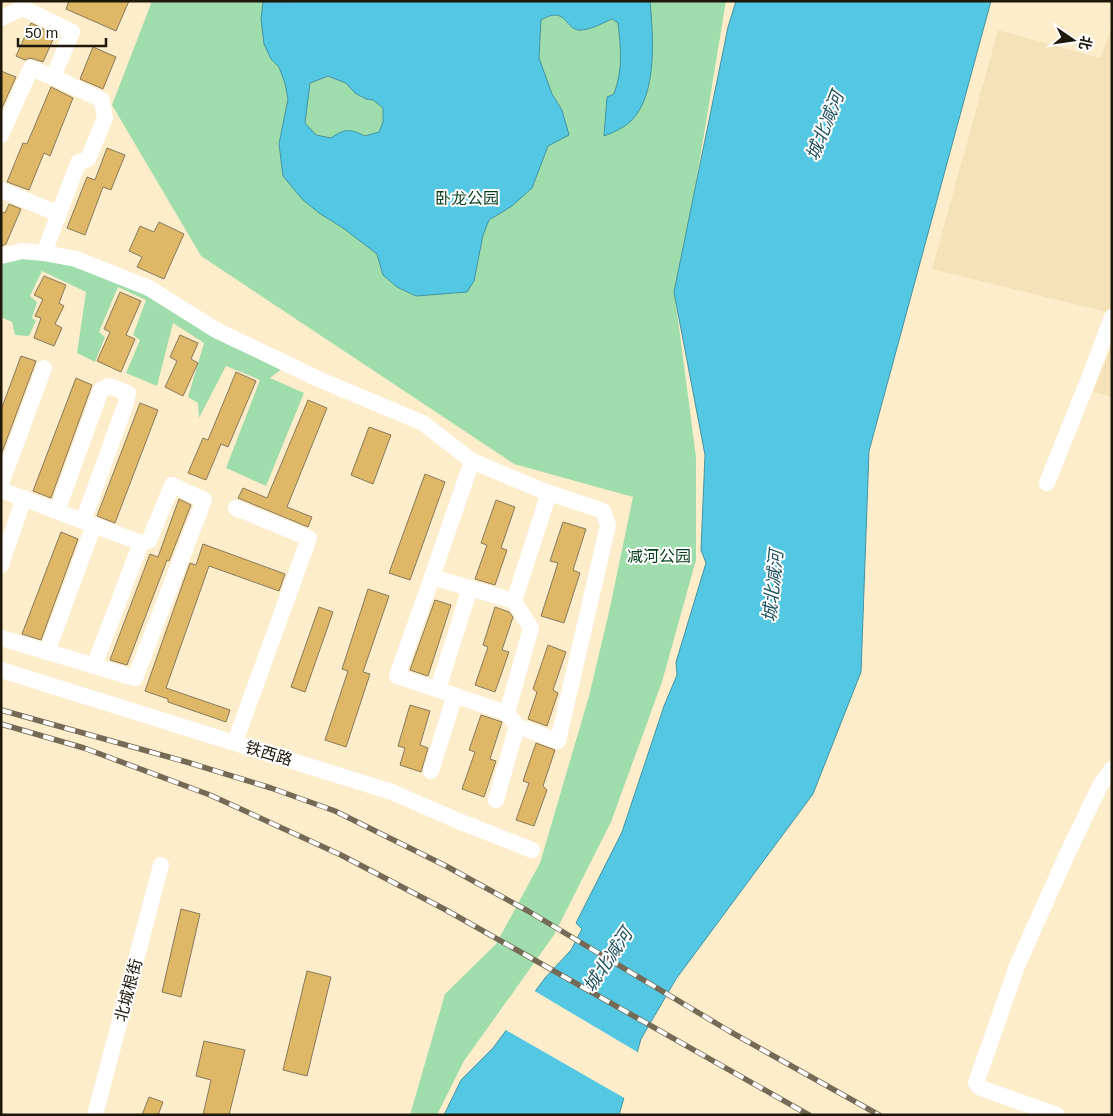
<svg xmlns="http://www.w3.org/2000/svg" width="1113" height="1116" viewBox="0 0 1113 1116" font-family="Arial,'Noto Sans SC',sans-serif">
<rect width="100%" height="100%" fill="#feedcb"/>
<g fill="#f6e2b9">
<polygon points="1112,28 1112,315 1107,312 932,269 998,30 1100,58"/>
<polygon points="1112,344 1112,397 1093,392"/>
</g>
<g fill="#a0ddac">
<polygon points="152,1 726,1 676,304 696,457 696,560 662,682 611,822 554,935 464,1061 437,1115 410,1115 445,994 496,944 540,863 589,696 609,612 633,497 514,464 201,256 112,105"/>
<polygon points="21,256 90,260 232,334 291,362 270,378 304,393 266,486 226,468 260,380 226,366 199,418 198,403 188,397 204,343 173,323 157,386 126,373 140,340 133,335 146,300 118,287 99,332 105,337 95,362 77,353 86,292 42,271 30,296 37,302 32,318 36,321 29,336 15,335 12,322 1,317 1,262"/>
</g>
<g fill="#54c8e3" stroke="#4493a2" fill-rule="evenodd">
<path d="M468,1H650C653,36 658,94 631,121C624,128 614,132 604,136L607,97L614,94C623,69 621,49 618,23L612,19C603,23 592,29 582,30C564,32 568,4 541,20L539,58L552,94L562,110L569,135L548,146L532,188L512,206L489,220L483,235L474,281L467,292L416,296L397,287L383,275L377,254L343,228L319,213L302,199L283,176L279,144L288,99L285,83L279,67L271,59L264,44L261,19L263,2ZM328,76L346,83L355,93L366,99L373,100L383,108V122L379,132L365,136C350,129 345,128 331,138L316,135L305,123L310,83Z"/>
<polygon points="736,1 991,1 869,451 861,672 813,794 676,979 641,1039 619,1115 444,1115 461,1080 493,1048 545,978 571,950 582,929 576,923 622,832 664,706 677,675 676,662 706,563 701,550 705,455 674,292 728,27"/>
</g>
<polygon fill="#feedcb" points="533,990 639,1053 626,1099 504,1029"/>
<g fill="#dfb867" stroke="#88795a">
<polygon points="69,1 129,1 116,31 66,9"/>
<polygon points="31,23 55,35 43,62 30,58 25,60 16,56"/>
<polygon points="93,47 116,57 103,89 80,79"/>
<polygon points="1,71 16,77 1,110"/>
<polygon points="51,87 73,98 50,156 44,153 29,190 7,182 23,143 27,144"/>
<polygon points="107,148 125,155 111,190 103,187 85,235 67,228 87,177 95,180"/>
<polygon points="9,204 21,209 6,244 1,246 1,212 5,213"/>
<polygon points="159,222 184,234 164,279 137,267 142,257 129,251 140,226 154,232"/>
<polygon points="44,276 66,285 59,303 64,306 55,324 62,328 54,346 34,338 41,318 35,316 43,299 34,295"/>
<polygon points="120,292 141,301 126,335 135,339 121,372 97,361 110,332 104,329"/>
<polygon points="180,335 198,343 191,359 198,363 183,396 165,387 177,361 170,357"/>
<polygon points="21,356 36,361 1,455 1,410"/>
<polygon points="236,372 256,381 228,447 221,444 206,480 188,473 203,438 208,440"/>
<polygon points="76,378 92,385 51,498 33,491"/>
<polygon points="308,400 327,408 287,507 312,517 308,527 238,498 243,488 267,498"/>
<polygon points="140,403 158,410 115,523 97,516"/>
<polygon points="369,427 391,435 373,484 351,475"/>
<polygon points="425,474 445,482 410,580 389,573"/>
<polygon points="179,499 191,505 169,561 167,560 127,665 110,660 150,554 158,557"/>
<polygon points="496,500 515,507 501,548 507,550 495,585 475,579 487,545 481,543"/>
<polygon points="563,522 586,529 573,570 580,573 564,623 541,616 558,563 550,561"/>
<polygon points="61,532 78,539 41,640 22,634"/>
<polygon points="203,544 285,574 279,591 209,566 166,688 230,710 226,722 168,702 168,699 145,691 190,563 196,565"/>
<polygon points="368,589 389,596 363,672 370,674 346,747 325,740 348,671 342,669"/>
<polygon points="435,600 451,605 428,676 410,670"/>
<polygon points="319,607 333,612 305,692 291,687"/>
<polygon points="495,607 509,612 513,617 502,650 509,652 495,692 475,685 488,647 483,645"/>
<polygon points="548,645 566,652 553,690 558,693 547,726 528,719 537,692 533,689"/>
<polygon points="410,705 430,711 420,745 428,748 421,772 400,765 405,748 398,746"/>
<polygon points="481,715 502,722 490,759 496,761 484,797 462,789 475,752 469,750"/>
<polygon points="536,743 555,750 543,786 547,790 534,826 516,820 529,783 523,781"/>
<polygon points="181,909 200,914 181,997 162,992"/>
<polygon points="307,971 331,977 307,1076 283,1070"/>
<polygon points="204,1041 245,1050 229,1115 203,1115 211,1080 196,1076"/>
<polygon points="149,1097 163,1102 158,1115 142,1115"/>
</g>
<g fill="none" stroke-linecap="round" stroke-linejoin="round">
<g stroke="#fff" stroke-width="16">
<polyline points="1,18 23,8 72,32 53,77 102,100 105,118 88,159 78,163 44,253"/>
<polyline points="1,135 31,68 53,77"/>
<polyline points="1,190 59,214"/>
<polyline points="1,256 22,251 44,253 76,259 149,288 216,330 316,378 423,423 472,461 541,490 603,511 608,525 558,741 517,726"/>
<polyline points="472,461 432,577 514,601"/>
<polyline points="1047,483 1088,381 1112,317"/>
<polyline points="1,484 44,368"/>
<polyline points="1,490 141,543 149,541 172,485 204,500 135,678 1,638"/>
<polyline points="57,511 101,390 109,386 128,393 126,403 83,521"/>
<polyline points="1,565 24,498"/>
<polyline points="432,577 397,676 507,713"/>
<polyline points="47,652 94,525"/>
<polyline points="94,666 141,543"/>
<polyline points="1,670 392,792 456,820 532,850"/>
<polyline points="438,689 470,588"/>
<polyline points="235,742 309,538 236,508"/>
<polyline points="431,771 455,695"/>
<polyline points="496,800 517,726 507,713 531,628 514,601 549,493"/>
<polyline points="95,1115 161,865"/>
<polyline points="1057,1115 981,1088 976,1083 1017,966 1069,850 1101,784 1112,769"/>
</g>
<defs>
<g id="rail">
<polyline points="1,710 190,763 271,788 335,811 446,866 528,911 729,1031 879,1115"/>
<polyline points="1,724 84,748 210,795 341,855 446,910 809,1115"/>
</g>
</defs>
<use href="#rail" stroke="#746a55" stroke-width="5.5"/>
<use href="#rail" stroke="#fff" stroke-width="4" stroke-dasharray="11" stroke-linecap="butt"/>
</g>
<g text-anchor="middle" stroke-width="4" stroke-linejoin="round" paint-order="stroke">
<g font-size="16" fill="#043e1a" stroke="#fff">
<text x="467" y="204">卧龙公园</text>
<text x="659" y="562">减河公园</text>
</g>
<g font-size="16" fill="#1e180b" stroke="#fff">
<text transform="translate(269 753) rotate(17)" y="6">铁西路</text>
<text transform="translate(128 990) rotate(-75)" y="6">北城根街</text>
</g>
<g font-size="18" font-style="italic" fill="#1e505c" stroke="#fff">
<text transform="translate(825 126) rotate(-68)" y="6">城北减河</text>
<text transform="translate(773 586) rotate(-84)" y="6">城北减河</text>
<text transform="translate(608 960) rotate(-56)" y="6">城北减河</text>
</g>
</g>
<rect width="1113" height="1116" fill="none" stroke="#1e180b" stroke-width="5"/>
<g transform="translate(1073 40) rotate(103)" stroke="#ffffff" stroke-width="4" paint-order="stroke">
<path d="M0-4L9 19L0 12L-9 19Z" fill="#1e180b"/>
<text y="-8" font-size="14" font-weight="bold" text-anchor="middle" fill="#1e180b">北</text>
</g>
<path d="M18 38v8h88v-8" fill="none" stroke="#1e180b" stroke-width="2.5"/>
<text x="25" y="38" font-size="15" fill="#1e180b" stroke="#ffffff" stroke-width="4" paint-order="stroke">50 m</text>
</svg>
